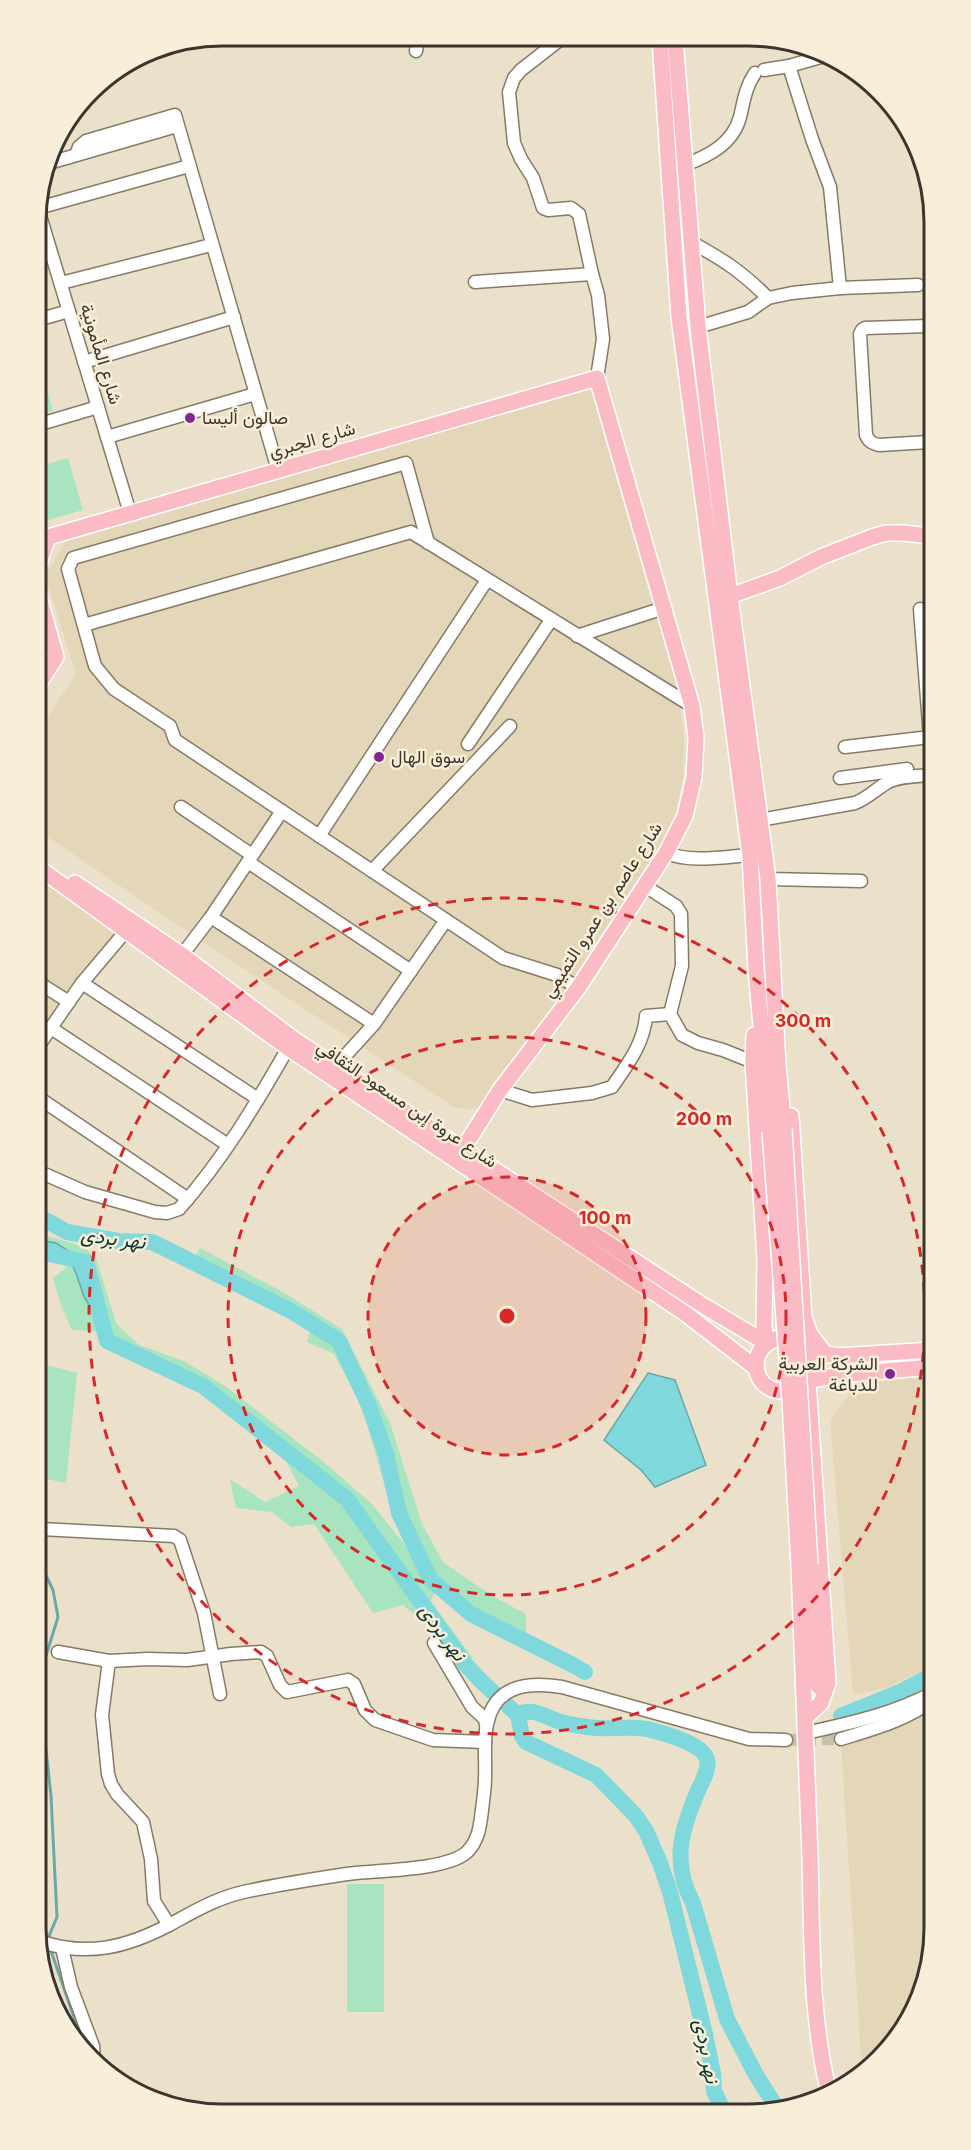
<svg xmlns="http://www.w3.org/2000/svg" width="971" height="2150" viewBox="0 0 971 2150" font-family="Inter,Vazirmatn,sans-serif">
<rect width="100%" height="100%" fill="#ebe1ca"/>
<g fill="#e4d6b8">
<polygon points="591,388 677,687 684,738 683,777 676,814 658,849 491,1103 472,1109 455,1108 191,934 39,831 38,731 76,674 45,576 65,542"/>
<polygon points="39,872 121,927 54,1030 39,1020"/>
<polygon points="933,1374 934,1665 886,1688 853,1695 830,1420 862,1379"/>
<polygon points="934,1708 935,1940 921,1999 889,2050 862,2074 841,1743 889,1729"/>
</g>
<g fill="#a8e4bf">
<polygon points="39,362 53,411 37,415 37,363"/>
<polygon points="68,458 83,510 37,523 37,467"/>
<polygon points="40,1234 82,1246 96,1258 116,1323 139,1345 184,1361 225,1386 320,1459 371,1503 409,1550 393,1514 362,1407 334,1354 307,1342 310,1330 285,1313 189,1267 200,1248 283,1292 342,1329 390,1423 422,1524 443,1562 492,1596 526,1614 526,1633 480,1613 439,1582 431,1601 472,1657 460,1668 431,1629 403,1605 373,1613 314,1524 291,1527 272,1512 236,1508 230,1479 265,1502 299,1486 283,1455 252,1434 210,1397 168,1377 117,1342 94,1331 72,1330 61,1305 53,1278 67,1267 40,1250"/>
<polygon points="40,1300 45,1326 46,1365 77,1373 66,1483 41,1478"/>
<rect x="347" y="1884" width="37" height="128"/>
</g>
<g fill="#7fd9dc" stroke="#6aa8a8" stroke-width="1.5">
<polygon points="40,1240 56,1243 86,1262 102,1325 84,1297 76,1273 69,1259 40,1252"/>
<polygon points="648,1373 675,1380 706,1465 655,1487 641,1470 604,1440"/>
</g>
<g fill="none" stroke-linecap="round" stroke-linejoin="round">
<g stroke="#6aa8a8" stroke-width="3">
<polyline points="41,1565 53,1590 58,1617 41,1672"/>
<polyline points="42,1713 51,1796 57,1917 49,1936"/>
<polyline points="51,1951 86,2052"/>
</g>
<g stroke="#7fd9dc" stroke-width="16">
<polyline points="40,1217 67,1232 118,1241 152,1242 291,1311 339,1341 369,1406 386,1454 399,1513 430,1579 471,1614 575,1666 585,1672"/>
<polyline points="40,1252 86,1262 107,1341 203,1386 347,1499 466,1665 483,1683 518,1715 522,1736 526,1742 596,1775 636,1816 646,1831 660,1863 670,1892 705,2034 713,2073 714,2091 722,2108"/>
<path d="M518,1715C533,1706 546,1718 561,1722C572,1725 585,1727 597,1728C613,1729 631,1726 647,1729C663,1733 701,1743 707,1759C710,1770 701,1783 697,1793C680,1833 672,1864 693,1903L727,2019L756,2075L777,2108"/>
<polyline points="841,1716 900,1692 934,1674"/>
</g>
<polyline stroke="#c8bfab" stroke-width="12" stroke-dasharray="12 6" stroke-linecap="butt" points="786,1740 841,1739"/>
<defs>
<g id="minor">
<polyline points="562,38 521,70 514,78 509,92 514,143 521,159 533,178 543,208 548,210 571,208 579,214 592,274 598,295 603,339 597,378"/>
<polyline points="416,51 418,37"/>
<polyline points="789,66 812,139 830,187 840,288"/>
<polyline points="764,70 789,66 821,57"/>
<polyline points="76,155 79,147 86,141 175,115 278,470"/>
<polyline points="49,163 177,126"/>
<path d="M685,165C708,156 733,144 740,117C744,101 745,88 755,73"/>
<polyline points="37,206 130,513"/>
<polyline points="38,208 189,166"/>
<path d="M691,242C724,260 742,272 768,298"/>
<polyline points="475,282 592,274"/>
<polyline points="61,283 211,245"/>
<polyline points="37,320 69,311"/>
<path d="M929,326L865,328L862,330L860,334L866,435C869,442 872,443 879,445L929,442"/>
<polyline points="698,327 748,312 768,298 792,293 840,288 918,285"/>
<polyline points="84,362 234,317"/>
<polyline points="37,425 98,407"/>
<polyline points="107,437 255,394"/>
<polyline points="428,543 406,463 73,558 68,569 95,666 114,689 170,726 175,740 503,958 557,975 578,988"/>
<polyline points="920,609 930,737"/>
<polyline points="84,625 411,532 692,706"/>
<polyline points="577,636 664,608"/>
<polyline points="468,744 551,620"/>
<polyline points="845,747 930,737"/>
<polyline points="840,778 907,769"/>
<polyline points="181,807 252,855"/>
<path d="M760,820L855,803C868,798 876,789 888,782C900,776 916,776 931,775"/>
<polyline points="319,836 487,580"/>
<path d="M666,853C693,863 722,857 750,855"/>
<polyline points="248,862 411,971"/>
<polyline points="372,871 510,726"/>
<polyline points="768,879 861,881"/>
<polyline points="645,886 676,906 681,914 682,966 670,1014"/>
<polyline points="211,917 374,1024"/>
<polyline points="182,955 211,917 282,811"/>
<polyline points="39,983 69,1002"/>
<polyline points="82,983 258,1099"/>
<polyline points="51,1028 228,1145"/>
<polyline points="39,1045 82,983 125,932"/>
<polyline points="335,1067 374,1024 446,920"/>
<path d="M500,1090L532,1100L592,1093L612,1087C628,1064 644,1043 646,1016L670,1014L682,1035L698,1043L723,1050L753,1062"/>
<polyline points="39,1098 188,1199"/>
<path d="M40,1172L85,1192L155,1212L167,1213L179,1209C222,1161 256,1104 288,1048"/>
<polyline points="41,1529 174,1536 180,1540 204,1613 220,1694"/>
<polyline points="434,1643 472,1707 485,1719 486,1725"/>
<polyline points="58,1652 109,1661 148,1659 187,1660 231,1654 261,1652 267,1656 280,1685 287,1692 348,1680 354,1684 365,1710 375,1720 433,1740 485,1742"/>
<polyline points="109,1661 102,1715 108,1774 111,1784 117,1794 143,1822 151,1859 154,1901 169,1925"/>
<path d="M806,1733C851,1723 893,1714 934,1692"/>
<path d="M841,1739C873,1729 907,1720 934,1699"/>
<path d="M42,1942C88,1957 127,1947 169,1925C195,1911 218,1897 248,1891C281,1884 314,1879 347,1874C376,1870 446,1871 467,1852C479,1840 480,1826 482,1810C483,1800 485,1789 485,1778C486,1760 483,1742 487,1724C495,1684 529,1682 562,1687L749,1739L786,1740"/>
<polyline points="62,1948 71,1987 93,2046 94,2062"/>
</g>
<g id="major">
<polyline points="660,39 679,317 750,855 756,968 770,1131"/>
<polyline points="675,39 698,327 730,596 768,879 778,1066 784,1129"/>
<polyline points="38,540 597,378 692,706 696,738 694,777 685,816 666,853 578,988 500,1090 456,1160"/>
<polyline points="38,566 48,537"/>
<polyline points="38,593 56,657 38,685"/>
<polyline points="730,596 780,578 821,557 872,537 886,533 903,533 930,536"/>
<polyline points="39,868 288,1048 686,1314 756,1368"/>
<polyline points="75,883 182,955 295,1040 704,1306 766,1343"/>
<polyline points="754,1035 753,1062 765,1259 764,1326 766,1343"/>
<polyline points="791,1116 804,1317 810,1334 826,1355"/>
<path d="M778,1338C808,1336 810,1357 808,1381C801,1385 794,1390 786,1391C752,1394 744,1348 778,1338Z"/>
<polyline points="816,1352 838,1356 933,1350"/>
<polyline points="810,1564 818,1686"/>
<path d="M799,1565C803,1662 807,1759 810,1857C812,1936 810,2016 829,2093"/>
<polyline points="807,1716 821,1703 828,1683 808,1381 838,1375 933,1367"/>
</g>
</defs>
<use href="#minor" stroke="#857b66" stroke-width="15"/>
<use href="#major" stroke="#fff" stroke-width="18"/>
<use href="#minor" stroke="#fff" stroke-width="12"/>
<use href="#major" stroke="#fbbbc4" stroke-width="15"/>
<defs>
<g id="major-bridge">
<polyline points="784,1129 810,1564"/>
<polyline points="770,1131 790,1400 799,1565"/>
</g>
</defs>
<use href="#major-bridge" stroke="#fff" stroke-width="18" stroke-linecap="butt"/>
<use href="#major-bridge" stroke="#fbbbc4" stroke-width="15"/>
</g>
<circle cx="507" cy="1316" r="139" fill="#d62828" fill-opacity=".12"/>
<g fill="none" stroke="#d62828" stroke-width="3" stroke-dasharray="10 8">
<circle cx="507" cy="1316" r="139"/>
<circle cx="507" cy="1316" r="279"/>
<circle cx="507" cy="1316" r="418"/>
</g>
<g fill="#7e2795" stroke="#f9eed7" stroke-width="2">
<circle cx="190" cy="418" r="6"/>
<circle cx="379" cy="757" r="6"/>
<circle cx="890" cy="1374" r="6"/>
</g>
<g text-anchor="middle" stroke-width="5" stroke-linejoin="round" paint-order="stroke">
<g font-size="18" fill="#3a362d" stroke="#f9eed7">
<text transform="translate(101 354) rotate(73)" y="6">شارع المأمونية</text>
<text transform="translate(312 440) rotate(-16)" y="6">شارع الجبري</text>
<text transform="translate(602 910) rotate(-57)" y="6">شارع عاصم بن عمرو التميمي</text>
<text transform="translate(407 1104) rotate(34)" y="6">شارع عروة إبن مسعود الثقافي</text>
</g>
<g font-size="18" fill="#3a362d" stroke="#f9eed7" text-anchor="start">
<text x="202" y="424">صالون أليسا</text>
<text x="391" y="763">سوق الهال</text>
<text x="878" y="1370" text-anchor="end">الشركة العربية<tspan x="878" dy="21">للدباغة</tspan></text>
</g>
<g font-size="20" font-style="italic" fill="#063435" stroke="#f9eed7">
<text transform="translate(113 1238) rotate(7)" y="7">نهر بردى</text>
<text transform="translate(443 1632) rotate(54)" y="7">نهر بردى</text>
<text transform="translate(707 2051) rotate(79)" y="7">نهر بردى</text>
</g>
</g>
<path d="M0 0H971V2150H0ZM222 46H748A176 176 0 0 1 924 222V1928A176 176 0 0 1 748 2104H222A176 176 0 0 1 46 1928V222A176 176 0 0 1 222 46Z" fill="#f9eed7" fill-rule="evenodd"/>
<path fill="none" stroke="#3a362d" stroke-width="3" d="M222 46H748A176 176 0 0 1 924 222V1928A176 176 0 0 1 748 2104H222A176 176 0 0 1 46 1928V222A176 176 0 0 1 222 46Z"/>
<circle cx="507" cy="1316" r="9" fill="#d62828" stroke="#f9eed7" stroke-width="3"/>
<g font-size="18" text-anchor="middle" font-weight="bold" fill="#d62828" stroke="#f9eed7" stroke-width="5" stroke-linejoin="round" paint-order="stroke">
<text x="803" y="1027">300 m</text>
<text x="704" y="1125">200 m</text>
<text x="605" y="1224">100 m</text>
</g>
</svg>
